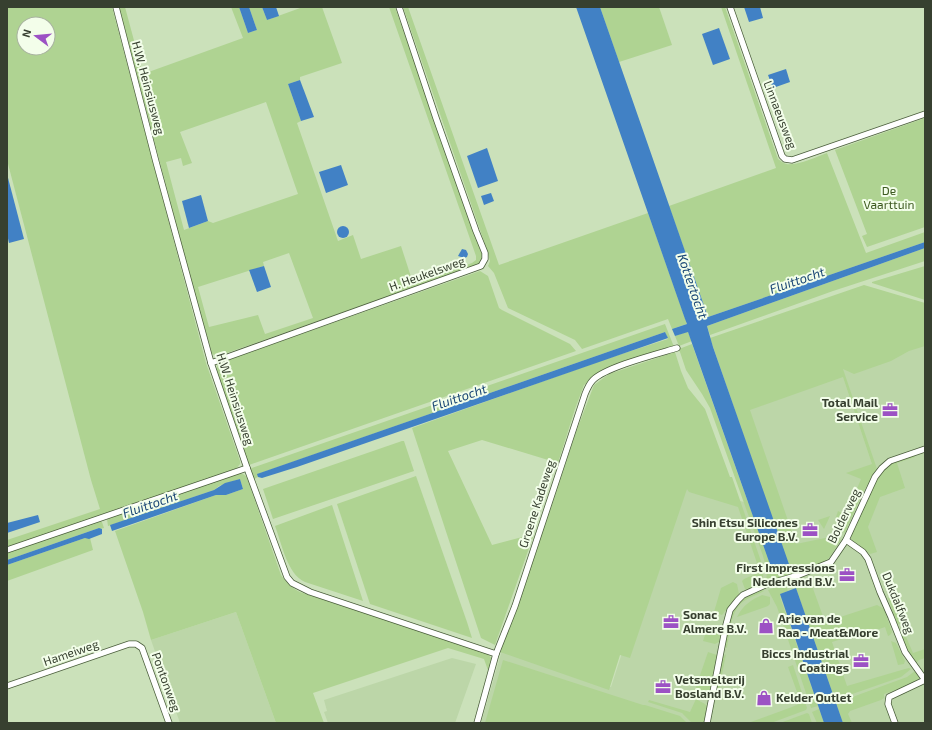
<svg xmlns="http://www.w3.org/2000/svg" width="932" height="730" viewBox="0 0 932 730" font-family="'Exo 2',sans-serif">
<rect width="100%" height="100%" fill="#cbe1ba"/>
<g fill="#bcd6a8">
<polygon points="925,339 925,723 481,723 502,650 611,687 677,483 758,506 726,412"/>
<polygon points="236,612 276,723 180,723 151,640"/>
<polygon points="452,658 476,664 455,723 328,723 324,712 327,711 324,700"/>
</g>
<g fill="#afd392" fill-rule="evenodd">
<path d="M7,7H112L206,363L240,461V464L236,469L7,548V540L100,509L91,480L7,160ZM24,24H48V48H24Z"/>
<path d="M119,7H125L143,74L243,38L231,7H239L248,33L257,30L249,7H262L267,20L303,7H322L342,63L300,77V80L288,84L301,121L297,123L338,241L353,235L361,259L401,246L413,283L472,263L476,260V256L389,7H395L481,251L483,257L480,264L221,355L217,356L212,354L184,254ZM266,102L298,194L213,223L208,221L184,230L166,162L181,158L183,166L192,163L180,132ZM289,253L313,318L265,334L258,315L209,327L198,287L264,266L263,262Z"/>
<polygon points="403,7 408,7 499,265 648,213 687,324 672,329 668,319 582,349 575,340 508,308 494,273 488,266 490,261 487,250"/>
<polygon points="600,7 659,7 672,45 619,62"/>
<path d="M721,7H725L778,159C781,161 783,163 786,164C797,166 816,157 827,153L866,253L925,232V242L708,317L669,206L776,168Z"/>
<polygon points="925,118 925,227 867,247 862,236 867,234 835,150"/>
<polygon points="925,248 925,261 833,291 710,335 707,326"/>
<polygon points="925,266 925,300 872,283 872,282"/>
<polygon points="480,271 488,276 499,308 502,310 570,344 576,351 249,465 215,371 219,363"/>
<polygon points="864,285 925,303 925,346 909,351 891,361 854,374 843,369 877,469 862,494 845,533 840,528 836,517 838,511 846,515 861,479 846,473 872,464 843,377 750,410 796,544 830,537 836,537 841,540 829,558 822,563 766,582 767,571 763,556 710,408 702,394 686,370 679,349 692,344 773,573 789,567 710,338"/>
<polygon points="665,324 674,347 598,374 584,385 575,409 558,463 482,440 448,451 492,545 534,534 495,645 481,638 412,428 603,360 668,339 665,332 258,474 258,477 252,480 249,469"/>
<polygon points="686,332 688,332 692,341 679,346 675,336"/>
<path d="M675,352L681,371L688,388L705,409L730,477H732L764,570C762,584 761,585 748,590L745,589L742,581L744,579L760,572L738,507L689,492L687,489L630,658L620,655L609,690L500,652L551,508L576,432L594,385L609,374Z"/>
<polygon points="402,441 404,441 414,471 273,519 263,489"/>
<path d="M914,453L915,457L897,463L905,488L880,497L868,527L877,552L870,554L855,544L851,538L852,531C860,514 872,479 886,467C893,460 905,457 914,453Z"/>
<path d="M235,473C240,473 244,473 247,478L281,575C286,582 292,588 300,592L487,653L493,660L490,676L484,659L448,648L313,693L324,723H276L236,612L151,640L143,612L115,531L216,495H226L243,489L240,479L219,486L214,490L108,526L107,519Z"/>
<polygon points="416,476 467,622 472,638 370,604 337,504"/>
<path d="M332,505L363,601L305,582C287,574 282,544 275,526Z"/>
<polygon points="830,516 824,529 818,520"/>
<polygon points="98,520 102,522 104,528 100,529 99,528 7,560 7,552"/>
<polygon points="85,538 90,538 93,550 7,581 7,565"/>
<polygon points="733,582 737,584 739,594 722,615 714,612 721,588"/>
<polygon points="811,583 825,622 877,605 884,609 892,632 890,635 888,636 885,627 865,634 864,632 832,642 847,686 905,669 909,668 911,669 901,677 835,700 796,588"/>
<polygon points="785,584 788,591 780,594 780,597 818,706 811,708 777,607 768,590"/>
<path d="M762,590L764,591C757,595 750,597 744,601C730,611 730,633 727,648L725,647C728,631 729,608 745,598C750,595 757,592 762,590Z"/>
<path d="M762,595L770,597V604L768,606L737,617C743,605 751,600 762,595Z"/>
<polygon points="894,597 903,623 897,624 888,598"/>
<path d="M708,626C717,630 722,631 719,642L715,644L703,641Z"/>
<polygon points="904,632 913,653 925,649 925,658 919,660 916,663 906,651 900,633"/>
<polygon points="891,641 896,643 905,661 904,664 898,665"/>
<path d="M708,652L717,655L709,695C703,695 698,694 696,687Z"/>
<polygon points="726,654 719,690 717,688 723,657"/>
<polygon points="503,660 643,705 645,705 680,716 687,723 485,723"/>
<polygon points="793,665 807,708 806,710 771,723 748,723 792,707 801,703 788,667"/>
<polygon points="915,671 918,676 919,679 917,682 884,694 884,698 881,700 850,711 848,714 852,723 843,723 836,703 907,677"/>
<polygon points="696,699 705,704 707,706 704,723 692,723 682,713 648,702 649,700 690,712"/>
<polygon points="819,709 824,723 817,723 812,712"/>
<polygon points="807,713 809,714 812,723 780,723"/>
</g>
<g fill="#4181c5">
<polygon points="239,7 249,7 257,30 248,33"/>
<polygon points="262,7 276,7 279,16 267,20"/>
<polygon points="576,7 600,7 708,317 925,242 925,248 707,326 713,347 790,567 773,573 688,332 675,336 672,329 687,324 685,319"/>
<polygon points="744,7 760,7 763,18 749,22"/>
<polygon points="719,28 730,59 713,65 702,34"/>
<polygon points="786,69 790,82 773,88 768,75"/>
<polygon points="300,80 314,117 301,121 288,84"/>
<polygon points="487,148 498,181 478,188 467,156"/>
<polygon points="341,165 348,185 326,193 319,172"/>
<polygon points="7,174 24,239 9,243 7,234"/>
<polygon points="491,193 494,201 484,205 481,196"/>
<polygon points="201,195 208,221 189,228 182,201"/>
<circle cx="343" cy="232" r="6"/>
<polygon points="462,249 466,250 468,254 467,257 464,258 458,256"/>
<polygon points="264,266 271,287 257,292 249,270"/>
<polygon points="665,332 668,338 297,467 262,478 258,477 257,474"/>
<polygon points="240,479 243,489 226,495 216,495 112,531 110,525 214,490 225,483"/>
<polygon points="38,515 40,522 7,533 7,523"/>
<polygon points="99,528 102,529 102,534 89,539 85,538 7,565 7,560"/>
<polygon points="796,588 843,723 824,723 780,594"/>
</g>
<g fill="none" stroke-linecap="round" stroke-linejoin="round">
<defs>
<g id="street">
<polyline points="116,7 156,162 211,363 247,468 287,577 292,583 310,592 496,654"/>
<polyline points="730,7 782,156 785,159 792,160 925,114"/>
<polyline points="211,363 481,266 485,259 485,253 476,231 436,118 399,7"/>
<polyline points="846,540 863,552 868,559 880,592 891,617 905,652 925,680"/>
<polyline points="7,550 247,468"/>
<polyline points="7,686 129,644 136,644 142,648 169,723"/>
<path d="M477,723L496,654L515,606L585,394C587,389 589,384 593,380C606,367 657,354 677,348"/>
<polyline points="707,723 726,625 730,610 738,600 743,595 765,585 799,575 831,562 846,540 875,477 882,468 890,461 925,449"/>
<polyline points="895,723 888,704 889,697 925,680"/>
</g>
</defs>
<use href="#street" stroke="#4b5e3c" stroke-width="7"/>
<use href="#street" stroke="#fff" stroke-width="5.5"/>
</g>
<defs>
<symbol id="office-bare" viewBox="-9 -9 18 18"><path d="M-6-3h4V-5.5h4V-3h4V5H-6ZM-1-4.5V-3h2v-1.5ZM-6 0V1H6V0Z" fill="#9c52c4" stroke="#f3feea" stroke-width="2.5" paint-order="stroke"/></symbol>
<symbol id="shop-bare" viewBox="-9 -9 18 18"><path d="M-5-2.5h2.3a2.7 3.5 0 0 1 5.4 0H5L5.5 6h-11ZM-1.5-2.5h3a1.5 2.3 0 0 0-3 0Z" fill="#9c52c4" stroke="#f3feea" stroke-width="2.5" paint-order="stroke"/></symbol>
</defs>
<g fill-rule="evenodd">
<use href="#office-bare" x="879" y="399" width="22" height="22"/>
<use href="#office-bare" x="799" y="519" width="22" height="22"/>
<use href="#office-bare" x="836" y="564" width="22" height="22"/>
<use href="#office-bare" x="660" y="611" width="22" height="22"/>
<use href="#shop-bare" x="755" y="615" width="22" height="22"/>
<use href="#office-bare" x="850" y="650" width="22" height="22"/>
<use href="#office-bare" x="652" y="676" width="22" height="22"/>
<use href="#shop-bare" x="753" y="687" width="22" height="22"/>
</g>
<g text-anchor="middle" stroke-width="4" stroke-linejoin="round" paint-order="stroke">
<g font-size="12" fill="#374030" stroke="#f3feea">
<text transform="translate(148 88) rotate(75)" y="4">H.W. Heinsiusweg</text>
<text transform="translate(780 115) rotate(69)" y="4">Linnaeusweg</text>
<text transform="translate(427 274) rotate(-20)" y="4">H. Heukelsweg</text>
<text transform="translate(235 399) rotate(72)" y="4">H.W. Heinsiusweg</text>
<text transform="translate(537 504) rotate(-72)" y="4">Groene Kadeweg</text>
<text transform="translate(844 516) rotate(-64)" y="4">Bolderweg</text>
<text transform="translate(898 603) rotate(68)" y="4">Dukdalfweg</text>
<text transform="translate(71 653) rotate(-19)" y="4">Hameiweg</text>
<text transform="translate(166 682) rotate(70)" y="4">Pontonweg</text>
</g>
<g font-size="12" fill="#3d5a20" stroke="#f3feea">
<text x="889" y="195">De<tspan x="889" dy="14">Vaarttuin</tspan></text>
</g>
<g font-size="12" font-weight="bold" fill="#374030" stroke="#f3feea" text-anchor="end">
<text x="878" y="407">Total Mail<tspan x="878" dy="14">Service</tspan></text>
<text x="798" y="527">Shin Etsu Silicones<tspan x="798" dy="14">Europe B.V.</tspan></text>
<text x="835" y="572">First Impressions<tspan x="835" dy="14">Nederland B.V.</tspan></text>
<text x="683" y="619" text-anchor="start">Sonac<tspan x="683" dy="14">Almere B.V.</tspan></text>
<text x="778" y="623" text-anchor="start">Arie van de<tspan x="778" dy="14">Raa - Meat&amp;More</tspan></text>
<text x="849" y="658">Biccs Industrial<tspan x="849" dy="14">Coatings</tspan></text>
<text x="675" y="684" text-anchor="start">Vetsmelterij<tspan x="675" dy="14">Bosland B.V.</tspan></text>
<text x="776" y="702" text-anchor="start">Kelder Outlet</text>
</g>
<g font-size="13" font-style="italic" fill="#1b4775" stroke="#f3feea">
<text transform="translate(797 280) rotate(-19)" y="5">Fluittocht</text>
<text transform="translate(693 286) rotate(71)" y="5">Kottertocht</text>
<text transform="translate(459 397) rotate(-19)" y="5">Fluittocht</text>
<text transform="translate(150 504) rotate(-19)" y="5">Fluittocht</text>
</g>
</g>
<rect width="932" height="730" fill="none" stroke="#374030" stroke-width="16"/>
<g transform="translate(36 36) rotate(286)"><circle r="19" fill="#f3feea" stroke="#a8b2a0"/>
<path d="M0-3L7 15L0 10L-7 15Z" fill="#9c52c4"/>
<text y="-6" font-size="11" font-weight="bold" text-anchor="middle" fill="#374030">N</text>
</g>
</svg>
